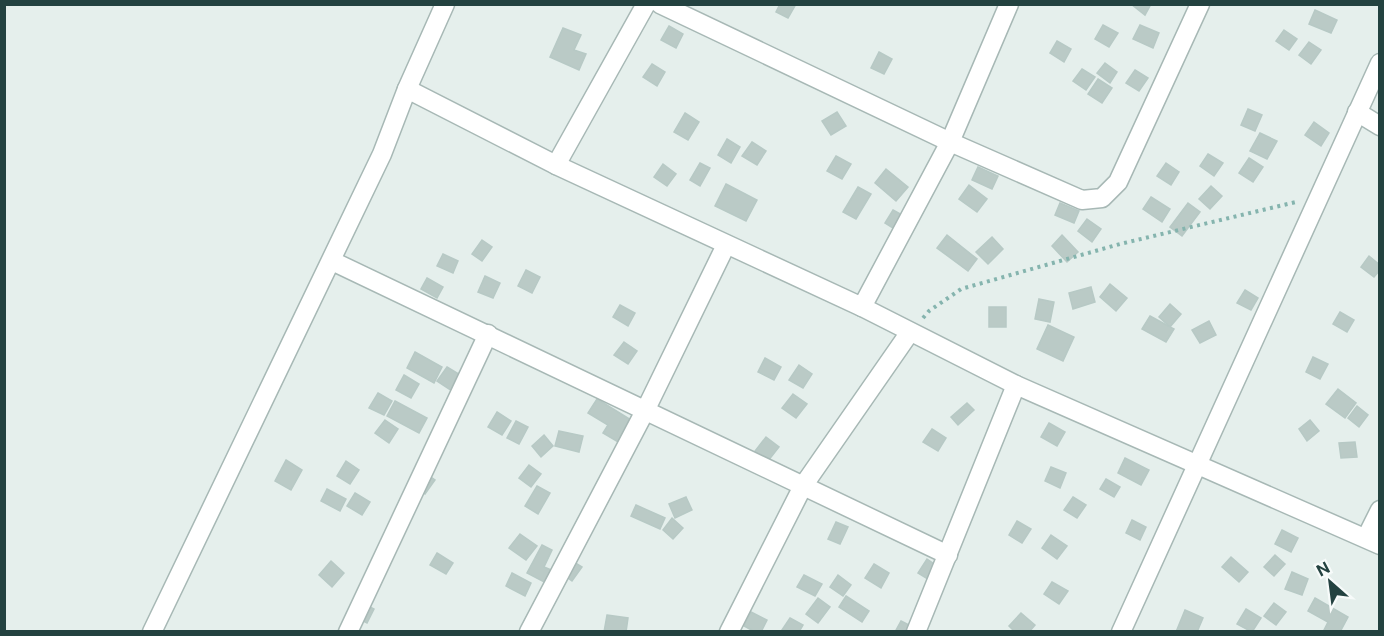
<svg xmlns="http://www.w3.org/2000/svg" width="1384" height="636" viewBox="0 0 1384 636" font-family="'Public Sans',sans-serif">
<rect width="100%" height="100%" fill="#e5efec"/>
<g fill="#bacac6" stroke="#b7c9c5" stroke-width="1.5">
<polygon points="780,4 796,4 788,18 776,12"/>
<polygon points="1131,4 1151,4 1145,15"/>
<polygon points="1315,10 1337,20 1331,33 1309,24"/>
<polygon points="1103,25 1118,33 1109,47 1095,39"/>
<polygon points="1140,25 1159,33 1153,48 1133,39"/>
<polygon points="669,26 683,34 676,48 661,40"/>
<polygon points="563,28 581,35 574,50 586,54 579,70 550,57"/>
<polygon points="1284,30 1297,39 1289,50 1276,41"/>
<polygon points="1057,41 1071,49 1064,62 1050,53"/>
<polygon points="1309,42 1321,50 1311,64 1299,55"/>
<polygon points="879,52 892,59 884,74 871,68"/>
<polygon points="1105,63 1117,72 1110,83 1097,73"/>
<polygon points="652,64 665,72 657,86 643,77"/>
<polygon points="1082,69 1095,77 1086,90 1073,81"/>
<polygon points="1135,70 1148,78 1139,91 1126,83"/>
<polygon points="1098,79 1112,88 1102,103 1088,94"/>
<polygon points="1248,109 1262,115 1255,131 1241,125"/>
<polygon points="837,112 846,126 831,135 822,121"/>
<polygon points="685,113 699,122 688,140 674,132"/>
<polygon points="1314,122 1329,133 1321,146 1305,135"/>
<polygon points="1260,133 1277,141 1267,159 1250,151"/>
<polygon points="727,139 740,147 731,163 718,155"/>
<polygon points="752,142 766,151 757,165 742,156"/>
<polygon points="1208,154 1223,163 1214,176 1200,166"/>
<polygon points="836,156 851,164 842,179 827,171"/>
<polygon points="1249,158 1263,167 1253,182 1239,173"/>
<polygon points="700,163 710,168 700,186 690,180"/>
<polygon points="1166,163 1179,172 1171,185 1157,176"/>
<polygon points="663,164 676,174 667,186 654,177"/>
<polygon points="978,167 998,176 992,189 972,180"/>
<polygon points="886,169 908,187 896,201 875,183"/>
<polygon points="726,184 757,200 746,221 715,206"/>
<polygon points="969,185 987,199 977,212 959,199"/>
<polygon points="1211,186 1222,196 1210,209 1199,199"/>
<polygon points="858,187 871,194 856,219 843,212"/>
<polygon points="1151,197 1170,209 1162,222 1143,209"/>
<polygon points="1060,203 1079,211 1074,223 1055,215"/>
<polygon points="1188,203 1200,212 1182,236 1170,227"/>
<polygon points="893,210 904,216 896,230 885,223"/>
<polygon points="1087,219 1101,229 1092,242 1078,231"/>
<polygon points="947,235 977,259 968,271 937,248"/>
<polygon points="1062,235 1078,252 1067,262 1052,246"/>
<polygon points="992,237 1003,249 988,264 976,252"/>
<polygon points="482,240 492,247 482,261 472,254"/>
<polygon points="443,254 458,261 453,273 437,266"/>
<polygon points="1369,256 1380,265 1380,270 1374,277 1361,267"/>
<polygon points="526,270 540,277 532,293 518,286"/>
<polygon points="485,276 500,283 493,298 478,292"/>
<polygon points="427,278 443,287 437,298 421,289"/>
<polygon points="1110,284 1127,298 1116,311 1100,297"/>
<polygon points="1091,287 1095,302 1073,309 1069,293"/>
<polygon points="1245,290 1258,298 1251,310 1237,303"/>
<polygon points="1039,299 1054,302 1050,322 1035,319"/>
<polygon points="1170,304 1181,314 1170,327 1159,317"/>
<polygon points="620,305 635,313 628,326 613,317"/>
<rect x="989" y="307" width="17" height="20"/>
<polygon points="1340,312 1354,320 1347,332 1333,324"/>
<polygon points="1150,316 1174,329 1166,342 1142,329"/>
<polygon points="1209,321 1216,335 1200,343 1192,330"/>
<polygon points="1048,325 1074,337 1063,361 1037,349"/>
<polygon points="624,342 637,351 628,364 614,355"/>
<polygon points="415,352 442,367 434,383 407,368"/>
<polygon points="1313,357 1328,364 1320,379 1306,372"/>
<polygon points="765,358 781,367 774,380 758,372"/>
<polygon points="799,365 812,374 803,388 789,380"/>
<polygon points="447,367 462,376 452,391 437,381"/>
<polygon points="404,375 419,384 411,398 396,390"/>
<polygon points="1338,389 1356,403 1345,418 1326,404"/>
<polygon points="378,393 392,401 384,415 369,408"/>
<polygon points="793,394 807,404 796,418 782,408"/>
<polygon points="597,399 644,428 630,449 603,433 608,425 588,413"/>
<polygon points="395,401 427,418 419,433 387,416"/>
<polygon points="967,403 974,410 958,425 951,417"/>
<polygon points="1357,406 1368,415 1359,427 1348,418"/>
<polygon points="497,412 511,421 502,435 488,427"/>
<polygon points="385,420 398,429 389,443 375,433"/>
<polygon points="1310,420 1319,431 1307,441 1299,429"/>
<polygon points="516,421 528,427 519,444 507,438"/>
<polygon points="1049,423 1065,432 1057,446 1041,437"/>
<polygon points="932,429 946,438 938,451 923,442"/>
<polygon points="559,431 583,436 579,452 555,446"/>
<polygon points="544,435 553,446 541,457 532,446"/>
<polygon points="766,437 779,447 768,461 755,451"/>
<polygon points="1355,442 1357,457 1341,458 1339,443"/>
<polygon points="1125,458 1149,470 1141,485 1118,473"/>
<polygon points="286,460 302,470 291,490 275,481"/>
<polygon points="346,461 359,470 350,484 337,476"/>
<polygon points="529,465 541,474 531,487 519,478"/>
<polygon points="1051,467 1066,473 1060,488 1045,481"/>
<polygon points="422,471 435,480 425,494 413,486"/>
<polygon points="1106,479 1120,487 1114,497 1100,489"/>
<polygon points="537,486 550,493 538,514 525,506"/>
<polygon points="327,489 346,499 340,511 321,501"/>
<polygon points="355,493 370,502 362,515 347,506"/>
<polygon points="686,497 692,510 675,518 669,504"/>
<polygon points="1073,497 1086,505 1077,518 1064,510"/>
<polygon points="636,505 665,518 660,529 631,516"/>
<polygon points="672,518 683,528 673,539 663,530"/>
<polygon points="1132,520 1146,527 1140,540 1126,533"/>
<polygon points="1017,521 1031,529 1022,543 1009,535"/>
<polygon points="836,522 848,527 840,544 828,539"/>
<polygon points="1282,530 1298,538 1291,552 1275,544"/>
<polygon points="520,534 537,546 526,560 509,548"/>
<polygon points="1051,535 1067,546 1057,559 1042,548"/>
<polygon points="542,545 552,550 544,567 556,572 550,585 527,573"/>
<polygon points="437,553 453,563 446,574 430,565"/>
<polygon points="1275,555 1285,564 1274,576 1264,567"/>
<polygon points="1231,557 1248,572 1239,582 1222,567"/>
<polygon points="569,559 582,567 572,581 560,572"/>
<polygon points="927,559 940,568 931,581 918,573"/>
<polygon points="331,561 344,573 332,587 319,575"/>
<polygon points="874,564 889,573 881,588 865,578"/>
<polygon points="1292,572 1308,579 1302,595 1285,589"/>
<polygon points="512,573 531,583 525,596 506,586"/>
<polygon points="804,575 822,584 815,596 797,587"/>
<polygon points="838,575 851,585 843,596 830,587"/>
<polygon points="1052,582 1068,591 1059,604 1044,594"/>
<polygon points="846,596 869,611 862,622 839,607"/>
<polygon points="818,598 830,607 818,623 806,614"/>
<polygon points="1315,598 1348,617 1340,632 1323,632 1328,622 1308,611"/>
<polygon points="359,601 374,609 367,623 352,615"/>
<polygon points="1274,603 1286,612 1276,625 1264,616"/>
<polygon points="1246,609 1261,618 1252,632 1237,624"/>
<polygon points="1185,610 1203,618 1197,632 1176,632"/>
<polygon points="751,612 767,620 761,632 755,632 744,626"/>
<polygon points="1021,613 1035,625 1029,632 1015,632 1009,626"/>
<polygon points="607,615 628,618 626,632 604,632"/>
<polygon points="790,618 803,625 799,632 782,630"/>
<polygon points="901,621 917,629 915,632 895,632"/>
</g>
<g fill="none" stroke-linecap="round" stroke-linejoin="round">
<defs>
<g id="minor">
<polyline points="660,4 950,142 1082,200 1102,198 1118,182 1200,4"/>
<polyline points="407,89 556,165 862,307 1016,385 1380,545"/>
<polyline points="1357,112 1380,126"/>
<polyline points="556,165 646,4"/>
<polyline points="332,261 948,555"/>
<polyline points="862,307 950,142 1009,4"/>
<polyline points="1366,538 1380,510"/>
<polyline points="152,632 382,154 407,89 445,4"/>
<polyline points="348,632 488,334"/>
<polyline points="529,632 645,411 726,245"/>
<polyline points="729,632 803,486 910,332"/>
<polyline points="916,632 1016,385"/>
<polyline points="1121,632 1380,63"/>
</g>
</defs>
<use href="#minor" stroke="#a7b8b5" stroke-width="21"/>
<polyline stroke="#85b4ae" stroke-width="4" stroke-dasharray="3 4.5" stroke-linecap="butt" points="923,318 929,311 961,289 1120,244 1296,202"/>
<use href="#minor" stroke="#fff" stroke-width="18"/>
</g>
<rect width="1384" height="636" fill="none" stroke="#234240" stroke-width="12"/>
<g transform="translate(1330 582) rotate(332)" stroke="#f7fbfa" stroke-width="4.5" paint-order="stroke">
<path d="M0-4.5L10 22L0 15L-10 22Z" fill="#234240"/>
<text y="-9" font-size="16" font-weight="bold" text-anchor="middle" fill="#234240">N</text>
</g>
</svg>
